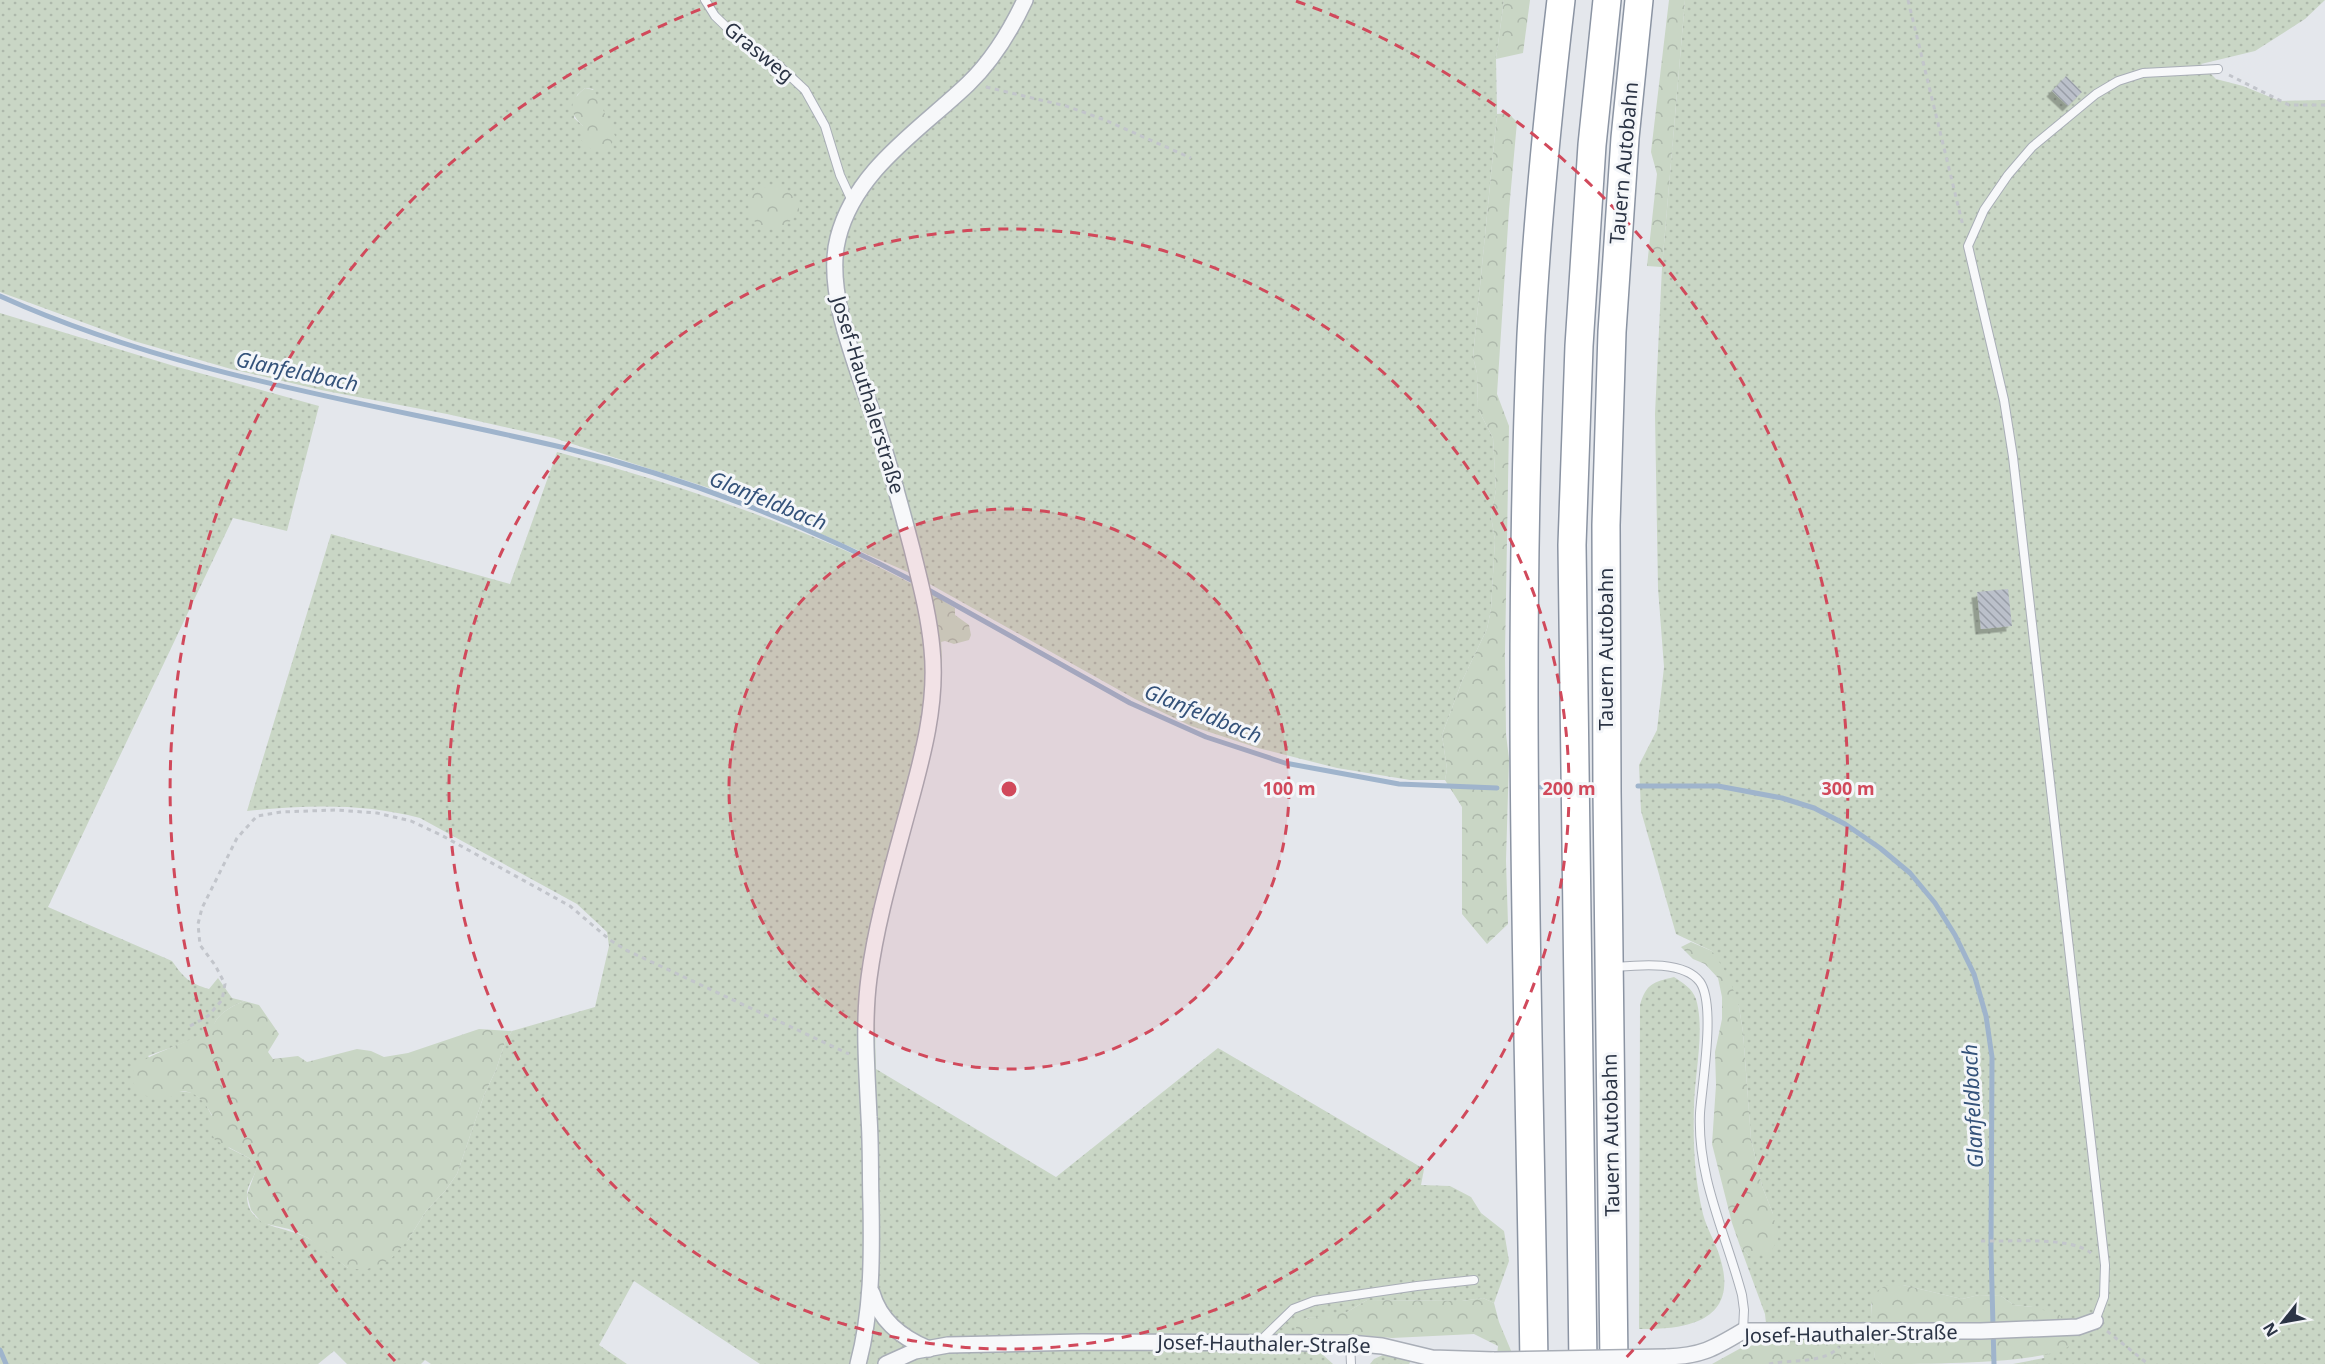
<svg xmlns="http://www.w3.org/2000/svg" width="2325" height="1364" viewBox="0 0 2325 1364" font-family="'Noto Sans',sans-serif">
<defs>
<pattern id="grass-dots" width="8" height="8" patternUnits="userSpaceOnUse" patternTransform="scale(1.5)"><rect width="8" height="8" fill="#c9d6c5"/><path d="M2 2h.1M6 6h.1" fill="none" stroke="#adb8ab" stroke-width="1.8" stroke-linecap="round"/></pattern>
<pattern id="forest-crowns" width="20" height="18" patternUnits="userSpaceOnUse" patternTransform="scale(1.5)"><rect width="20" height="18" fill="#c9d6c5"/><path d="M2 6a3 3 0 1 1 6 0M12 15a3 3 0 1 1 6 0" fill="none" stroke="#adb8ab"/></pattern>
<pattern id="building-back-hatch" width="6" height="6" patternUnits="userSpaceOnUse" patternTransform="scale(1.5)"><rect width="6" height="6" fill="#bbc0ca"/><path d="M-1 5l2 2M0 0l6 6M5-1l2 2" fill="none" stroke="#989da6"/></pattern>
<filter id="shadow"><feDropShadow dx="-5.5" dy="5.5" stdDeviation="0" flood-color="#0004"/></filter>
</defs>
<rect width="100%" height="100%" fill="#e4e7ec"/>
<g fill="url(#grass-dots)" fill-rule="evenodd">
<path d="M0,0H1504L1496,59L1497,114L1473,357L1477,373L1478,409L1493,438L1496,490L1491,516L1495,540L1491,609L1487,629L1462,681L1442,735L1447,769L1445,780H1410L1337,768L1258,748L1191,726L1135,699L910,573L734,496L554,438L447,414L321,390L231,369L134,341L0,292ZM585,88L593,89L602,109L583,134V126L574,118L577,95Z"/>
<polygon points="1685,0 2325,0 2305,19 2255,51 2201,64 2216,79 2243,86 2280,101 2325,100 2325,1364 2013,1364 2044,1358 2033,1307 2014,1305 2001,1296 1979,1295 1962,1299 1903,1285 1871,1304 1875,1359 1882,1364 1842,1364 1831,1340 1768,1342 1765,1314 1740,1246 1749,1256 1773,1214 1762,1186 1751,1139 1743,1032 1739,1007 1712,951 1676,934 1641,811 1639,765 1657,730 1664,667 1658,588 1655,414 1662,267"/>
<path d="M0,313L174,366L319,406L287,531L233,518L48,907L172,961C184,978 189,983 209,989L218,978L232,998L244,1001C235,1005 224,1010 217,1019C214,1023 214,1027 209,1030C190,1042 169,1048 148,1056L179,1091L194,1093L205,1103L229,1148L249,1158L257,1167C255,1176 248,1184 247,1193C245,1228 284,1226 306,1237C321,1245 335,1258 348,1268L408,1240L426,1211L445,1191L457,1174L484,1095L496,1070L505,1042L512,1031L595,1007L609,946L607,932L577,904L420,818C363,803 306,805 247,811L331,534L510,584L557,452C648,476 735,504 821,540C858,555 893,575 929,592C933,608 940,624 941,640C948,724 914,805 895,885C888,912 880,941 878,969C874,1002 875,1036 876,1069L1056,1177L1218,1048L1424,1169L1421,1185L1450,1186L1471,1197L1481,1213L1504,1231L1509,1261L1494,1303L1483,1298L1462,1301L1367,1300L1347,1312L1327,1317L1306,1318L1301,1335L1333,1364H760L634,1281L599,1345L627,1364H431L425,1360L421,1364H347L334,1351L318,1364H0Z"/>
<path d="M1674,977C1683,983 1692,988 1696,999C1705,1029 1695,1073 1694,1104C1693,1142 1694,1177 1703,1214C1707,1230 1717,1244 1721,1261C1738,1321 1687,1330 1639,1329L1640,1005C1646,984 1653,982 1674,977Z"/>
<polygon points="1383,1355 1411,1361 1409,1364 1370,1364 1374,1359"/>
</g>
<g fill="url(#forest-crowns)">
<polygon points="1504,0 1530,0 1523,53 1496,59"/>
<polygon points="1669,0 1685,0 1662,267 1647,266 1657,174 1651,152"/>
<path d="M585,88L594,90L616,138C604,154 594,155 581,140L583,126C568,112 569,101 585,88Z"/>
<polygon points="1508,113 1517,122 1509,210 1497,394 1509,426 1505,654 1506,734 1509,759 1506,861 1508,924 1487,944 1462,914 1462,807 1445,780 1447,769 1442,735 1462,681 1487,629 1491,609 1495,540 1491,516 1496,490 1493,438 1478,409 1477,373 1473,357 1497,114"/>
<path d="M778,185L790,193L799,203V212C777,241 746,232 748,195L755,189Z"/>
<polygon points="929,592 955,608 955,615 969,625 971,635 969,640 954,644 945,641 941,642"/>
<polygon points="1691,942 1712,951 1729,977 1739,1007 1743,1032 1751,1139 1762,1186 1773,1214 1778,1239 1770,1253 1749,1256 1740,1246 1732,1223 1712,1144 1716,1085 1715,1052 1722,1019 1722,997 1718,978 1705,964 1693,959 1681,947"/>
<path d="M244,1001L259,1005L279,1034L268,1052L273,1059L298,1056L307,1062L357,1049L371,1051L384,1057L408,1053L479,1029L512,1031L505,1042L496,1070L484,1095L457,1174L445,1191L426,1211L408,1240L390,1260L365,1270L348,1268L308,1238L289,1229L262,1223L251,1210L247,1195L257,1167L249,1158L215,1140L208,1126L212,1115C204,1101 196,1091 180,1091C167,1104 139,1100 133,1082C132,1078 133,1072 134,1067C156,1050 181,1046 205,1032C212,1028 213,1025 217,1019C224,1010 235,1005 244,1001Z"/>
<path d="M1903,1285L1962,1299L1979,1295L2001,1296L2014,1305L2033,1307L2060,1315L2067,1332L2068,1347C2042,1364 1920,1364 1882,1364L1875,1359L1871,1325L1872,1294L1885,1286Z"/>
<polygon points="1483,1298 1494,1303 1499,1322 1512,1353 1496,1364 1498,1346 1474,1334 1392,1338 1359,1335 1337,1337 1301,1335 1296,1328 1296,1320 1347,1312 1367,1300 1462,1301"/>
<polygon points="1831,1340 1841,1350 1842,1364 1712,1364 1741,1348 1768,1342"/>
</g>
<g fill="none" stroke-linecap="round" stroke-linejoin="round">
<g stroke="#9fb4cc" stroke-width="5">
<path d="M0,296C179,377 375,403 565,448C684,477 808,525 917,583"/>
<polyline points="925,588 1130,703 1206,737 1285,763 1399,784 1497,788"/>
<polyline points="1638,786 1718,786 1782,798 1814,808 1845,824 1880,848 1910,873 1935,903 1955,935 1974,974 1986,1016 1992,1057 1991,1250 1994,1364"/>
<polyline points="1541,787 1551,787"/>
<polyline points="0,1350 6,1364"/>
</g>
</g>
<g fill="url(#building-back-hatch)" filter="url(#shadow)">
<polygon points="2066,76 2082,92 2068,106 2052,91"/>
<polygon points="2008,589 2012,626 1981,629 1977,592"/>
</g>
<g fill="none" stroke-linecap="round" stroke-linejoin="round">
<defs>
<g id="service">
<polyline points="705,0 715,16 740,40 777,64 805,90 825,126 840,175 852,201"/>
<path d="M1614,967C1638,965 1684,960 1700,982C1716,1005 1702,1084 1700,1113C1697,1178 1726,1234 1742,1295L1744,1310L1743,1331"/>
<polyline points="2095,1321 2104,1297 2105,1265 2013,457 2004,400 1968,246 1984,210 2008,175 2032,147 2096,94 2118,81 2143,73 2218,69"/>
<polyline points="1259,1342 1293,1309 1314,1301 1417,1286 1474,1280"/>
<polyline points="1350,1343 1351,1364"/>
</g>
<g id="minor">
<path d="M872,1293C880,1321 902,1338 929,1349"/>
<path d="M1666,1357C1701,1356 1713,1349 1743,1331H1981L2078,1327L2095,1321"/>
<path d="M858,1364C872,1311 872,1259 871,1204C870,1175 871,1146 869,1117C867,1071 863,1024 869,978C876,925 891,873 905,821C920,766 938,707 932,649C929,615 920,582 912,549C902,511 892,473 880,436C863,380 823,296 838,238C855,170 920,130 968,84C993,60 1010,32 1025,0"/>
<polyline points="886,1364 915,1351 948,1345 1082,1342 1350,1343 1382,1346 1432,1358 1494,1360"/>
</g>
<g id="motorway">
<path d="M1534,1364C1529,1021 1516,678 1531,335C1537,223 1548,111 1561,0"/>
<polyline points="1583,1364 1572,545 1579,346 1592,145 1607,0"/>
<polyline points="1614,1364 1607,792 1606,525 1612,332 1625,138 1639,0"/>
</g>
</defs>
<use href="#service" stroke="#a9aeb7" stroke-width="10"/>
<use href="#minor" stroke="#a9aeb7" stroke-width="18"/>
<use href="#motorway" stroke="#8b94a3" stroke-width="30"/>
<g stroke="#c2c5cb" stroke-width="3" stroke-dasharray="4.5 4.5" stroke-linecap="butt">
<polyline points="1908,0 1963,226"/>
<polyline points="2229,75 2289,105 2325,105"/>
<polyline points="986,87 1066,106 1105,120 1191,158"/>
<polyline points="190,1026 208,1016 222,1000 225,984 215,965 200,945 198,924 202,908 237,838 257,816 281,812 336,810 377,813 411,821 441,835 570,906 610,940 626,950 849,1054"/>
<path d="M1981,1241C2009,1242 2070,1236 2091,1253"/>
<polyline points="2107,1331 2148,1364"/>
<path d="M1769,1364C1792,1359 1823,1364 1839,1347"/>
</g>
<use href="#service" stroke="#f7f8fa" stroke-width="8"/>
<use href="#minor" stroke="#f7f8fa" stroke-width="15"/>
<use href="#motorway" stroke="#fff" stroke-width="27"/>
<defs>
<polyline id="minor-bridge" points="1494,1360 1666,1357"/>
</defs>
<use href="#minor-bridge" stroke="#a9aeb7" stroke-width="18" stroke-linecap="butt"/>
<use href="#minor-bridge" stroke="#f7f8fa" stroke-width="15"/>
</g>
<circle cx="1009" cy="789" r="280" fill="#d1495b" fill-opacity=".12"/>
<g fill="none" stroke="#d1495b" stroke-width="3" stroke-dasharray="10 8">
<circle cx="1009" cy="789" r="280"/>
<circle cx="1009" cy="789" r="560"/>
<path d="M395 1361A839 839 0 0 1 722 1M1296 1A839 839 0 0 1 1623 1361"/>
</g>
<g text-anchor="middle" stroke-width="6" stroke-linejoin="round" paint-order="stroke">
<g font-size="20" fill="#2b3445" stroke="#f4f6f9">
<text transform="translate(759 52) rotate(39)" y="7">Grasweg</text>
<text transform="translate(1624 163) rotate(-85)" y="7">Tauern Autobahn</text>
<text transform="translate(868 395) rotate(73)" y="7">Josef-Hauthalerstraße</text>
<text transform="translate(1606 649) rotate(-90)" y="7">Tauern Autobahn</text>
<text transform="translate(1611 1135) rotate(-91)" y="7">Tauern Autobahn</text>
<text transform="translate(1851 1334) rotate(-1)" y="7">Josef-Hauthaler-Straße</text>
<text transform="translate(1264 1344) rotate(1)" y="7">Josef-Hauthaler-Straße</text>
</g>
<g font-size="21" font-style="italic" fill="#34527a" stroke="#f4f6f9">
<text transform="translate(297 372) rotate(12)" y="7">Glanfeldbach</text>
<text transform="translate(768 501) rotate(22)" y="7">Glanfeldbach</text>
<text transform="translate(1203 714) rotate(22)" y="7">Glanfeldbach</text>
<text transform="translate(1973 1106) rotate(-93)" y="7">Glanfeldbach</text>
</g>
</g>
<circle cx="1009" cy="789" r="9" fill="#d1495b" stroke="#f4f6f9" stroke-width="3"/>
<g font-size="18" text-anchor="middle" font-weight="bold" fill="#d1495b" stroke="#f4f6f9" stroke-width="6" stroke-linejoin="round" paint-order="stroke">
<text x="1289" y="795">100 m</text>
<text x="1569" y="795">200 m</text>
<text x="1848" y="795">300 m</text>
</g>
<g transform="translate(2283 1322) rotate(239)" stroke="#f4f6f9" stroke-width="4.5" paint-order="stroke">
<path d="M0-4.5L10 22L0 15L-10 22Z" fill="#2b3445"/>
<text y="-9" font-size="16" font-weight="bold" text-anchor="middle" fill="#2b3445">N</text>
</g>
</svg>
